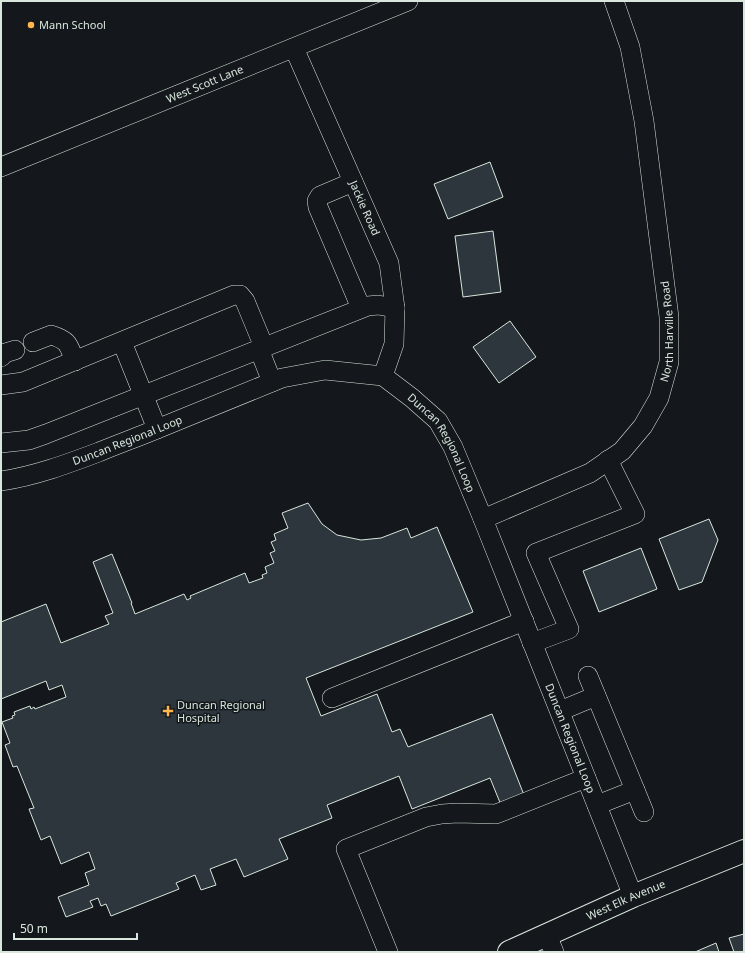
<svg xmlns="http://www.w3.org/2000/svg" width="745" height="953" viewBox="0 0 745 953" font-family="'Noto Sans',sans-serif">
<rect width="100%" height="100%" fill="#14181c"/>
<g fill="#2c363c" stroke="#d8e6dc">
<polygon points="490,162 503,197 448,219 434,184"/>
<polygon points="493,231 501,292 463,297 455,236"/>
<polygon points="510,321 536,357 499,383 473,347"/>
<polygon points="308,503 322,524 337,535 361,540 381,538 407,528 411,538 437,527 473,612 306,678 321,716 377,694 392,732 400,729 408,747 492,714 524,795 501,805 490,778 412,809 399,776 327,805 332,818 279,839 288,859 244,877 236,859 210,869 216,885 201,890 195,875 176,883 179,889 111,916 106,904 101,906 98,898 90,901 93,907 66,917 58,897 89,885 85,873 95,869 89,852 61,864 50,836 41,840 29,809 34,808 17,766 13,767 5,745 10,743 2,722 13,718 12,716 15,715 14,712 30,706 31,709 34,707 35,709 66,697 62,685 49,690 46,681 1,699 1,622 46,604 61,643 109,624 105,616 113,613 93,562 112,554 132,603 131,603 135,614 184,594 187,600 191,598 190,596 245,573 249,583 263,578 262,575 267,573 265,567 274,563 270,553 275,551 271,542 276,540 274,534 288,528 282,513"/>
<polygon points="709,519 718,540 702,582 679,590 659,539"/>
<polygon points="641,548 657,589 599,612 583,571"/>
<polygon points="744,934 744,952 734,952 729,938"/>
<polygon points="716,943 719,952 695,952"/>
</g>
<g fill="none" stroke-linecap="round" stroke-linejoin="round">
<defs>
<g id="minor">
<path id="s1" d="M294,48L389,263L395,308L394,344L383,376"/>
<path id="s2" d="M1,167L408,1"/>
<polyline points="353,182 320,196 317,201 318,207 361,308"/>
<path d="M33,342L51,335C70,341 68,345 75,361"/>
<polyline points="122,342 157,429"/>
<polyline points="259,349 272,382"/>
<polyline points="1,357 5,353 15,350"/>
<polyline points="1,385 23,382 234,295 240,295 245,301 264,347"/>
<polyline points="1,443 29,440 46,434 368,306 378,305 395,308"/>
<path id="s3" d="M1,481C35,476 67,464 99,452C118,444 138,437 157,429L282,378L325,370L383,376L412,398L438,421L453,447L483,519L633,896"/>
<path id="s4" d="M483,519L590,473L622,451L643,426L659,398L669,362V317L644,121L630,47L614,1"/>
<polyline points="532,643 569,629 536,553 635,514 608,460"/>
<polyline points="588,676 635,790"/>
<polyline points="332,698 524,621"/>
<polyline points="560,711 596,696"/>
<polyline points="597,805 635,790 644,812"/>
<polyline points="547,935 554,952"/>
<polyline points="388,952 346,849 426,817 442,814 457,813 496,814 586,778"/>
</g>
<g id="major">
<path id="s5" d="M509,952L633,896L744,851"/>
</g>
</defs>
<use href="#minor" stroke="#d8e6dc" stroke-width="20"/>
<use href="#major" stroke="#d8e6dc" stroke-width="24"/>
<use href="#minor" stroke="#14181c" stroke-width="19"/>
<use href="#major" stroke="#14181c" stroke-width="22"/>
</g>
<g fill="#ffb74d" stroke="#14181c" stroke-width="1.5">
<circle cx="31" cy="25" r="4"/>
<path d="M166 705h4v4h4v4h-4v4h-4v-4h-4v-4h4z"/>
</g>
<g text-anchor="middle" stroke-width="3" stroke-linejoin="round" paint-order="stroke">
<g font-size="11" fill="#d8e6dc" stroke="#14181c" text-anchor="start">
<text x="39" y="29">Mann School</text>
<text x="177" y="709">Duncan Regional<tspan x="177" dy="13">Hospital</tspan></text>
</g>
<g font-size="11" fill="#d8e6dc" stroke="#14181c">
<text dy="4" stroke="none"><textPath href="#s2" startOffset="220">West Scott Lane</textPath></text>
<text dy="4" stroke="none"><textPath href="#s1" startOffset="175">Jackie Road</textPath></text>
<text dy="4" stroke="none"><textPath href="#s4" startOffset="288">North Harville Road</textPath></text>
<text dy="4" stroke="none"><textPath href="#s3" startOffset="133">Duncan Regional Loop</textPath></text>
<text dy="4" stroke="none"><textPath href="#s3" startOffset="493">Duncan Regional Loop</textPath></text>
<text dy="4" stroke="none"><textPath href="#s3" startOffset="817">Duncan Regional Loop</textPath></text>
<text dy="4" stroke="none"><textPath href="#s5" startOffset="128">West Elk Avenue</textPath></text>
</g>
</g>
<rect width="745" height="953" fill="none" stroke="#d8e6dc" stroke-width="4"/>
<path d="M14 933v6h123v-6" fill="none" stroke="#d8e6dc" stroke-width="2"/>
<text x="20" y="933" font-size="12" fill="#d8e6dc" stroke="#14181c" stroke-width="3" paint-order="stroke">50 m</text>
</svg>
